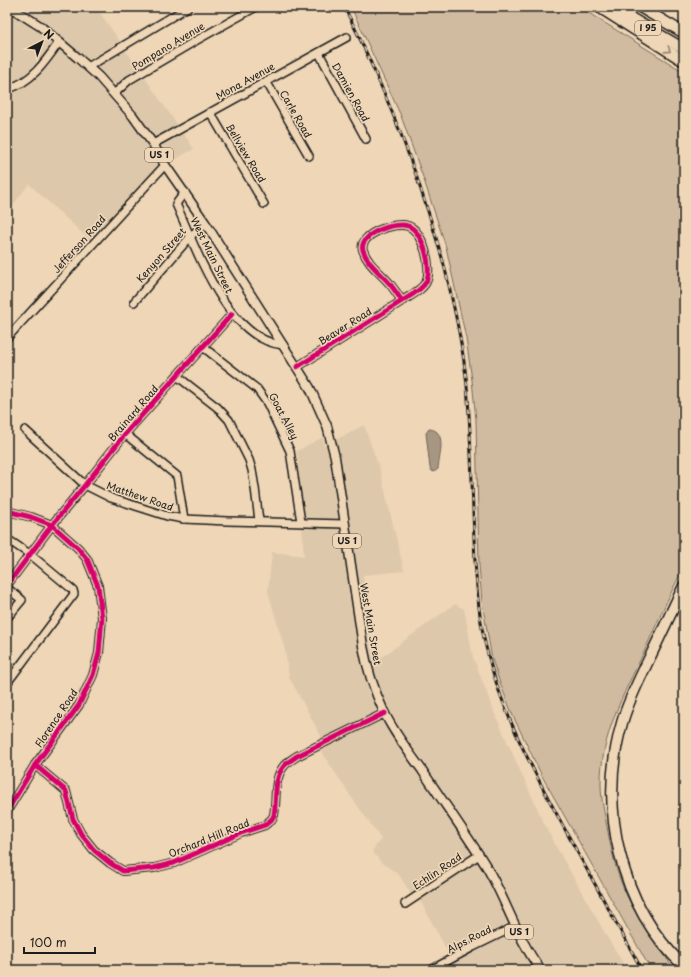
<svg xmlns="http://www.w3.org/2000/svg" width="691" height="977" viewBox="0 0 691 977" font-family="'Playpen Sans',sans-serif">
<rect width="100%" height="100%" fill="#eed6b6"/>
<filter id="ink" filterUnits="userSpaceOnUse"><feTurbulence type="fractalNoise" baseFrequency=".025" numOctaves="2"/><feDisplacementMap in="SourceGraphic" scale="8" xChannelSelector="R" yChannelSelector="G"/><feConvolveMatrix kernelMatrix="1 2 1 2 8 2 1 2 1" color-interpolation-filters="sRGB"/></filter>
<g filter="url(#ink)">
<g fill="#dec8ab">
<polygon points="7,7 96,7 194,149 165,165 93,243 29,184 7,213"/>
<polygon points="364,425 380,470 404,571 363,575 371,647 375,662 455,604 464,609 473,657 495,714 518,766 548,832 606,935 627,970 439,970 453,962 420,900 416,893 411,894 399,875 381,862 372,851 381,839 350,795 321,751 327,747 289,677 285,650 268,591 272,552 304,556 297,451 323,437 324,446"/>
</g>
<path fill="#d0bba0" stroke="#766c5e" d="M351,7H579L684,72V567C669,595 657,623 644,652C624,693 600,737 601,784C601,800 605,816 608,832C612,854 617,875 627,896C640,923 659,945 674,970H651L542,776L513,716L500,683L492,659L482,602L479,565L476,420L472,380L466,338L446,247L423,177L401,116Z"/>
<path fill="#a69682" stroke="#6f6559" d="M429,429C448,430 439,457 438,469L434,472L432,471L430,468L426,433Z"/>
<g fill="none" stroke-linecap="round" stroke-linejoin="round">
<defs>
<g id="minor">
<polyline points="319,53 366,139"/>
<polyline points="88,67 188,7"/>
<polyline points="266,81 309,156"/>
<path d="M7,89C31,83 46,61 59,42"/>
<polyline points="114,94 129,80 197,40 256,7"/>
<polyline points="210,112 264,204"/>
<polyline points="153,144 347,37"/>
<path d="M185,192L176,204C196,248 227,340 283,345"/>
<polyline points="134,302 184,244 194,233 206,224"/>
<polyline points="7,338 165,165"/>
<polyline points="203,347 257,389 267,403 290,451 301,522"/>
<path d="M297,367L402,301C398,295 394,289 390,284C381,273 367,264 363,250C358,234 396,221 408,226C423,231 433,268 426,282C422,290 410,296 402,301"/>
<polyline points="177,376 218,408 229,420 249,460 252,470 255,488 259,521"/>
<polyline points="25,430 85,485 111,498 167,516 184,519 227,521 345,524"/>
<polyline points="125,434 177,476 184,519"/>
<polyline points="7,511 31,517 52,525 78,548 87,559 98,586 102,618 99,653 93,675 79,705 35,765 7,811"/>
<polyline points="7,539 31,555 73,590 74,594 7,683"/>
<polyline points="7,585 52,525 85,485 125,434 232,314"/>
<polyline points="7,588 22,600 7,618"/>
<path d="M35,765L66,791L73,819L81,834L94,850L110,863L123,871L154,868L174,863L241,833L265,825L272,819L274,815C277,799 273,779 284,766C287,762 293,759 297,756L385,713"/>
<polyline points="405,904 479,855"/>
<polyline points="431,970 473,947 516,926"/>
</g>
<path id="major" d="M10,7L40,26L78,58L99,77L133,116L153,144L165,165L206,224L310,388L327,426L335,457L363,646C367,669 374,690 384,712C394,733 408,751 422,770C443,802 466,833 486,866C506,899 517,939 541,970"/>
<g id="highway">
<polyline points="599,7 684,61"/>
<polyline points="612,7 684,49"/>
<polyline points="640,7 684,33"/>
<path d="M684,966C619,906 598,806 622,723C628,701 639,680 649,659C661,635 672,610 684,586"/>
</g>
</defs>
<use href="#minor" stroke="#1c1c1c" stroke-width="10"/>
<use href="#major" stroke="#1c1c1c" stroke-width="11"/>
<use href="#highway" stroke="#1c1c1c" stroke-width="13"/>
<use href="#minor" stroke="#eed6b6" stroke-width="7"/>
<use href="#major" stroke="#eed6b6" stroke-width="8"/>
<use href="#highway" stroke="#eed6b6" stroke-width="10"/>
<defs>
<path id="rail" d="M344,7C360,36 372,66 385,95C409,151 428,207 444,265C454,305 463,345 467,386C472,444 472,502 475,561C477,590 479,619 486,647C502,715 535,774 568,835C593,880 617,925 642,970"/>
</defs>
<use href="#rail" stroke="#1c1c1c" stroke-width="3"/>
<use href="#rail" stroke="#eed6b6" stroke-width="1.5" stroke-dasharray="4.5" stroke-linecap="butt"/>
<defs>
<g id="cycleway">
<path d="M297,367L402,301C398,295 394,289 390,284C381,273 367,264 363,250C358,234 396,221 408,226C423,231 433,268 426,282C422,290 410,296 402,301"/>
<polyline points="7,511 31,517 52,525 78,548 87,559 98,586 102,618 99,653 93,675 79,705 35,765 7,811"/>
<polyline points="7,585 52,525 85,485 125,434 232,314"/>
<path d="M35,765L66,791L73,819L81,834L94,850L110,863L123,871L154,868L174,863L241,833L265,825L272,819L274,815C277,799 273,779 284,766C287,762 293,759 297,756L385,713"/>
</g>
</defs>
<use href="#cycleway" stroke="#eed6b6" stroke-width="8"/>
<use href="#cycleway" stroke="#d6006c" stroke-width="5"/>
</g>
<defs><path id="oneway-chevron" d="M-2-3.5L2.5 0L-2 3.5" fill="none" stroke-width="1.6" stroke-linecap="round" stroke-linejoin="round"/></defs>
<use stroke="#908271" href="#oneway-chevron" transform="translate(668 50) rotate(33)"/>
</g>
<g text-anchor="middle" stroke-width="3.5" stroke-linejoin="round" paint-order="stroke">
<g fill="#eed6b6" stroke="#5b544a" stroke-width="1">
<rect x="635" y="21" width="26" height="14" rx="3"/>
<rect x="145" y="148" width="28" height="14" rx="3"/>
<rect x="333" y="534" width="28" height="14" rx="3"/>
<rect x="505" y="925" width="28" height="14" rx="3"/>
</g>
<g font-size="9" font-weight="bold" fill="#1c1c1c">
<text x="648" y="31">I 95</text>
<text x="159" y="158">US 1</text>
<text x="347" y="544">US 1</text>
<text x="519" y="935">US 1</text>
</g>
<g font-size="10" fill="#1c1c1c" stroke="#eed6b6">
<text transform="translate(168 46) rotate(-31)" y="4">Pompano Avenue</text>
<text transform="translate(245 81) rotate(-29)" y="4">Mona Avenue</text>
<text transform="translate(351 92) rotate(61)" y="4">Damien Road</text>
<text transform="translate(296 114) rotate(60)" y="4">Carle Road</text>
<text transform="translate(246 153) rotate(59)" y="4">Bellview Road</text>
<text transform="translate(79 244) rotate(-48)" y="4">Jefferson Road</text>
<text transform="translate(161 255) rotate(-49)" y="4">Kenyon Street</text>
<text transform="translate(212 255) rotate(64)" y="4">West Main Street</text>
<text transform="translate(345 326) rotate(-32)" y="4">Beaver Road</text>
<text transform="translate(133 413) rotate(-49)" y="4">Brainard Road</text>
<text transform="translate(284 416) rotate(62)" y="4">Goat Alley</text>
<text transform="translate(140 496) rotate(19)" y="4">Matthew Road</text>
<text transform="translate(371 624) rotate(80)" y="4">West Main Street</text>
<text transform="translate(56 718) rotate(-56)" y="4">Florence Road</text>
<text transform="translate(209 838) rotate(-22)" y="4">Orchard Hill Road</text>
<text transform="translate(437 871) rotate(-34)" y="4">Echlin Road</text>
<text transform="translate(469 939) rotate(-27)" y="4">Alps Road</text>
</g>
</g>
<rect width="691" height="977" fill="none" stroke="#eed6b6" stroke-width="24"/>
<rect x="12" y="12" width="667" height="953" fill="none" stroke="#1c1c1c" stroke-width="1.5" filter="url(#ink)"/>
<g transform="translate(42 42) rotate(42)" stroke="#eed6b6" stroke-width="3" paint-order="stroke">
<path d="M0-3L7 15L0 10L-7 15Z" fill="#1c1c1c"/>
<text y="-6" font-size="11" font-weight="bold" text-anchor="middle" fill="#1c1c1c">N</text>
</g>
<path d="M24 947v6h71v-6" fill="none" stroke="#1c1c1c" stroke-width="2"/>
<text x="30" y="947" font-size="12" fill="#1c1c1c" stroke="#eed6b6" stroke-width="3" paint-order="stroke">100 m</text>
</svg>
